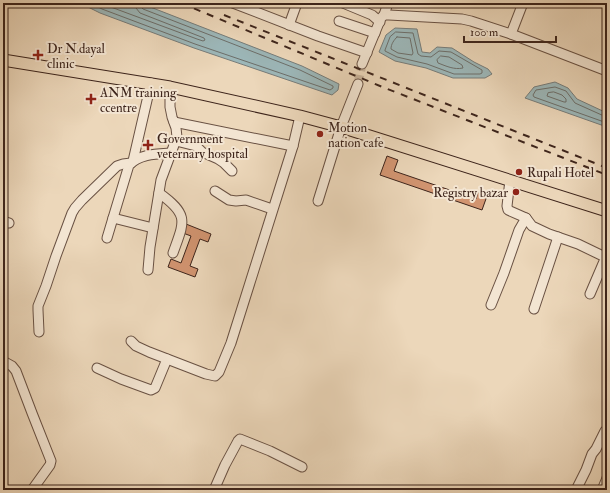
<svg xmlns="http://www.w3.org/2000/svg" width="610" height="493" viewBox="0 0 610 493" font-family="'IM FELL Double Pica',serif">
<rect width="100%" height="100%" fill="#ecd7ba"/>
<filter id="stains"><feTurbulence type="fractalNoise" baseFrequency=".005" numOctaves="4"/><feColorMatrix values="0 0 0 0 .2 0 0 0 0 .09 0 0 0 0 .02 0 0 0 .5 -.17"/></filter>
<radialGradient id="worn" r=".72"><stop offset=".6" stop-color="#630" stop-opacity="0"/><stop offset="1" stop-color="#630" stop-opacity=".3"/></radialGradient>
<g fill="#9cb7b9" stroke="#767c7a">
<polygon points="85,3 140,3 302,66 339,84 338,90 332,95 194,48 100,13 84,5"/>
<polygon points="395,28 417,29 422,52 430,53 437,47 452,48 474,62 488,69 492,74 485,78 453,78 426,68 395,61 379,52 386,35"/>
<polygon points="555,82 568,88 577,99 607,113 607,127 525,98 534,87"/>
</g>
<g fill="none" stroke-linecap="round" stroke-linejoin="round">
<g stroke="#6c6e6a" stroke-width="1">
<polyline points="90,3 102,9 195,44 330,90 333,88 333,86 300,70 143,9 140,6 140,3"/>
<polyline points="100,3 197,39 203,41 205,40 204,38 140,13 136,8 135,3"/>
<polygon points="396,32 413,33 418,54 421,56 431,57 439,51 451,52 482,70 482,73 480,74 454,74 427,64 397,57 385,51 385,50 390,37"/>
<path d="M397,37L410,38L413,53L412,55L398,53L391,49C391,44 394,40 397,37Z"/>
<path d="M441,56L449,57L462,65L463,68C454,70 446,66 438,63L437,60Z"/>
<polygon points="554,92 562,95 566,99 566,102 564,102 547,96 548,93"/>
<polyline points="607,117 604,116 575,103 566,91 555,87 536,90 533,95 534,97 607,123"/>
</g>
</g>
<g fill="#d19470" stroke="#3d241b">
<polygon points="387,156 398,160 394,171 476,199 478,192 487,196 482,210 380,175"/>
<polygon points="186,224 211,234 208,242 200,239 190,266 198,269 195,277 168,267 171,259 181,263 191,236 183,233"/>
</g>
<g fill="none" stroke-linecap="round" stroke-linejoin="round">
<polyline stroke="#c9b39a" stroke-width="9" stroke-dasharray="9 4.5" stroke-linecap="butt" points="358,84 362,64"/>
<defs>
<g id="minor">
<polyline points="233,3 318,36 367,53"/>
<polyline points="343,3 372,15 380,22"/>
<polyline points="384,15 388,3"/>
<polyline points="339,21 375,33"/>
<polyline points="289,25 297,3"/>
<polyline points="511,34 523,3"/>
<polyline points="362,64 381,18 384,15 389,15 462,19 471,21 511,34 607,71"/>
<polyline points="174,122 293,146"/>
<polyline points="176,141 196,146 202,152 218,159 224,163 232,171"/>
<polyline points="133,161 151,83"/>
<polyline points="510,180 507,206 508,210 526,218 532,226 549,234 578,244 605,257 605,259 590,294"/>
<polyline points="215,191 229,200 236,201 246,200 272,209"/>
<path d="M159,193C190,215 184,222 173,253"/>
<polyline points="318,201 341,127 358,84"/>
<polyline points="113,218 153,228"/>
<polyline points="3,221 9,223"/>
<path d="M107,238L113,218L129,165C140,154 156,154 171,153"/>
<polyline points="148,270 150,247 161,180 177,137 176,128 172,117 170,107 170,87"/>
<polyline points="491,305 504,273 519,230 526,218"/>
<polyline points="534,309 558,237"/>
<polyline points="39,332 38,310 38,306 46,286 56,256 72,213 75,208 82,200 117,166 123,164 131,163"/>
<polyline points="131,341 136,346 149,352 206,374 215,376 219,372 231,343 293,146 300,116"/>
<polyline points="3,361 12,366 16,371 32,413 51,461 50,465 32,490"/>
<polyline points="97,368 121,379 151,390 155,388 167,359"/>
<polyline points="214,490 225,465 238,441 240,439 270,451 302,467"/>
<polyline points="576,490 586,470 592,454 596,449 605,431 607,430"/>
<polyline points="602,490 607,478"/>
</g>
<polyline id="major" points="3,60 170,87 300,116 341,127 607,211"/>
</defs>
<use href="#minor" stroke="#695143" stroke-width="11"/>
<use href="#major" stroke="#3d241b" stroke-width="13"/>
<use href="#minor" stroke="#f3e5d2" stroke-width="9"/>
<use href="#major" stroke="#ecd7ba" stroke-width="11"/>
<g stroke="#3d241b" stroke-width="2" stroke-dasharray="7 7" stroke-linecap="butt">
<polyline points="181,3 380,86 607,175"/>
<polyline points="224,15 607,168"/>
</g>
</g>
<g fill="#8f2418" stroke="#f3e5d2" stroke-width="1.5">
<path d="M36 49h4v4h4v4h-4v4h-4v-4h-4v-4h4z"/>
<path d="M89 93h4v4h4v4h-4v4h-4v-4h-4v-4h4z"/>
<circle cx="320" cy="134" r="4"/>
<path d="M146 139h4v4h4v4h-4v4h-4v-4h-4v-4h4z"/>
<circle cx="519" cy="172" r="4"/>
<circle cx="516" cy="192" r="4"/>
</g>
<g text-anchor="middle" stroke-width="4" stroke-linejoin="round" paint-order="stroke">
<g font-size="13" fill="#3d241b" stroke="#f3e5d2" text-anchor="start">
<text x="47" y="53">Dr N.dayal<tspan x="47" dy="15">clinic</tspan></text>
<text x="100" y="97">ANM training<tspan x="100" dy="15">ccentre</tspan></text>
<text x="328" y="132">Motion<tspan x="328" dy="15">nation cafe</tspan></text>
<text x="157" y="143">Government<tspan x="157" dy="15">veternary hospital</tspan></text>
<text x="527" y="177">Rupali Hotel</text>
<text x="508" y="197" text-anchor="end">Registry bazar</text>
</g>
</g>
<rect width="610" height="493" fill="none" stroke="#ecd7ba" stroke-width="16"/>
<rect x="4" y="4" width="602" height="485" fill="none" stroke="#3d241b" stroke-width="2"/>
<rect x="8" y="8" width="594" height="477" fill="none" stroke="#3d241b"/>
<path d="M464 36v6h92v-6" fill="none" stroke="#3d241b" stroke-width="2"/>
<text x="470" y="36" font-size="12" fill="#3d241b" stroke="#f3e5d2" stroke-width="3" paint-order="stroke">100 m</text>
<rect width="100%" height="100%" filter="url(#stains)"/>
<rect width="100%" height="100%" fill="url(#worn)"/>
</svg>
